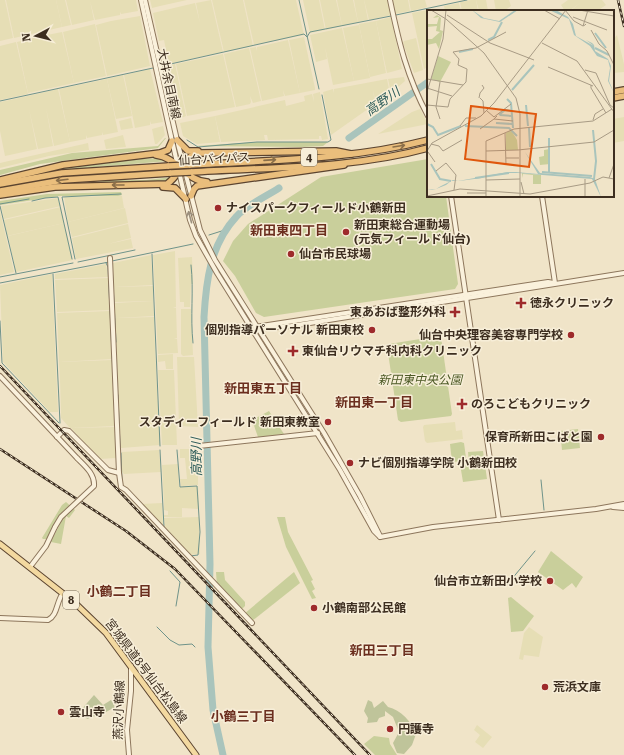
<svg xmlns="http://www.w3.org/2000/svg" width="624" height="755" viewBox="0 0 624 755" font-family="'Roboto Serif','Noto Sans JP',serif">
<rect width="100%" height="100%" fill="#f0e4c8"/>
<g fill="#e6deb5">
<polygon points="0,0 5,0 13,38 0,41"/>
<polygon points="6,0 56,0 62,27 14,38"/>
<polygon points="56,0 65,0 71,25 62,27"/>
<polygon points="66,0 136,0 138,11 121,14 120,12 120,15 95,20 90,1 94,20 72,25"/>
<polygon points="150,0 187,0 160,6 159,3 160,6 152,8"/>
<polygon points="211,0 223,52 191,59 191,58 191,59 169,64 164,40 159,41 153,13 195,3 200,23 196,3"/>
<polygon points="212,0 243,0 253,46 224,52"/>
<polygon points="244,0 296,0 304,35 254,45"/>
<polygon points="303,0 319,0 325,30 310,33"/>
<polygon points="320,0 336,0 342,26 326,30"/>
<polygon points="337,0 353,0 358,22 342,26"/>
<polygon points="354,0 364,0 368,20 358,22"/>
<polygon points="364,0 388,0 391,15 369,20"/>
<polygon points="392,0 408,0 410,11 395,14"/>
<polygon points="409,0 425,0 427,7 411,11"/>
<polygon points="471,0 476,0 478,11 462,11 460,2"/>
<polygon points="476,0 486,0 488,11 479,11"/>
<polygon points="494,0 509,0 511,6 504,11 496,11"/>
<polygon points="568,0 602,0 606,5 597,11 570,11 580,3 569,11 565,11 561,5"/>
<polygon points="459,3 461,11 445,11 444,6"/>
<polygon points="427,10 428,67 424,69 412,13"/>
<polygon points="140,16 150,66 107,76 96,25 111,21 112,24 111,21"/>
<polygon points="391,17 402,69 387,73 376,21"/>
<polygon points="376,21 386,73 370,77 359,24"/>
<polygon points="95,24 106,76 74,83 63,32"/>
<polygon points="359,25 370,78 354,81 343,28"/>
<polygon points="342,28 354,81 333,85 325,47 327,59 316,62 310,35"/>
<polygon points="62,32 74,83 28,93 17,42 46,35 47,37 47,35"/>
<polygon points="617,35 624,64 624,72 613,73 613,40"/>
<polygon points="304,37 315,88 315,90 300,93 289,40"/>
<polygon points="416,38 423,70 414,73 403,43 404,41"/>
<polygon points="288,40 300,93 285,96 283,90 284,96 262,101 250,48 256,47 257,51 257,47"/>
<polygon points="16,42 28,94 0,100 0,46"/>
<polygon points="249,48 261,101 253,103 250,96 251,102 250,104 236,107 224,54"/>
<polygon points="223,54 235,107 187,116 176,64"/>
<polygon points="175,64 186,116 179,119 165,66"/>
<polygon points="150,69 163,122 151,124 150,121 150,125 135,128 124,75"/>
<polygon points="123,75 132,116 116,119 107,79"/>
<polygon points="404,77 405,81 391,93 388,79"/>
<polygon points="107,79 118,132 103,135 102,132 102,135 87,138 86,135 86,139 70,142 59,89"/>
<polygon points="387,79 390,94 376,104 373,90 375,104 331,135 323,92 333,89 334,93 334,89"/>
<polygon points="58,89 70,142 54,146 46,108 53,146 38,149 29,109 37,149 5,156 0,131 0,102 10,100 11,103 10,100"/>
<polygon points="320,92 328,139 322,140 321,136 319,136 319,139 268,140 267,135 264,135 265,140 221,142 215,116 285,100 286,106 305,101 304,96 312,94 314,102 313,94"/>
<polygon points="420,109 428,124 378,134 412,112"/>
<polygon points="215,116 220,142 197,144 183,136 180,123"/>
<polygon points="624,117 624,141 613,143 613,119"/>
<polygon points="131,118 133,128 121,130 119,121"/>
<polygon points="163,126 165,135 157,144 155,144 152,129"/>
<polygon points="123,135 126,147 106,149 104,140"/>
<polygon points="88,143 89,150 49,156 0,168 0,163"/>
<polygon points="122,196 124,208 68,222 64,197"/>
<polygon points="59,198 61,206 4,219 1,206"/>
<polygon points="61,207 64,223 7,236 4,220"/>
<polygon points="125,208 128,223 72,237 68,222"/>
<polygon points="0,211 14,272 0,275"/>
<polygon points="64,223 73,260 16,272 8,236"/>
<polygon points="128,224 131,238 108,244 131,239 133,248 76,259 72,238"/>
<polygon points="175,251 176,307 173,308 176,308 177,338 174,339 177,339 178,353 158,354 153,255"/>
<polygon points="151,255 153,285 114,287 113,263"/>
<polygon points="192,257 193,284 191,284 190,307 184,307 184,302 180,302 178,258"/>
<polygon points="106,264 108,277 55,279 55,274"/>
<polygon points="52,274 58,412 50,412 3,362 0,285"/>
<polygon points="108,278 109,310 57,312 55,280"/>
<polygon points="153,286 153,301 115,302 114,287"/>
<polygon points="153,301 154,316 116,318 115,316 115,303"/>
<polygon points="181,309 191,309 193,355 183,356 181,354"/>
<polygon points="110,311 112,359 59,362 57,313"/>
<polygon points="154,317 155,347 128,348 155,347 160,445 121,448 115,318"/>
<polygon points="173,354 173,369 166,369 165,361 158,362 158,355"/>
<polygon points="177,357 194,357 198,427 179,426"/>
<polygon points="112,360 115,426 70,428 61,418 61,412 70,412 61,412 60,379 102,377 60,379 59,362"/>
<polygon points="158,370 174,370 177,445 162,445"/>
<polygon points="455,422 456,431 462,430 463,439 427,443 425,441 423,427 424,425"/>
<polygon points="115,427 116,458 100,459 86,444 93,443 85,444 71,428"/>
<polygon points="180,449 198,449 198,485 181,486 180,479 187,479 185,458 180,458"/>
<polygon points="159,450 161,472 124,474 122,472 122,452"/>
<polygon points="178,464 179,487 198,486 199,509 182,508 182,517 164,517 164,515 168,515 168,511 164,510 164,503 169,503 164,503 162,465"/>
<polygon points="162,503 163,525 141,504"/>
<polygon points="199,517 200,554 188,555 165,530 164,518"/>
<polygon points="529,627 543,637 539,657 524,655 523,660 519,659 524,633"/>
<polygon points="477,725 492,737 483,748 475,742 480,735 474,730"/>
</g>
<g fill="#c9cf9b">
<polygon points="165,138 166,138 158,148 40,164 0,175 0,170 72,153 158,146"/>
<polygon points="256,142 328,142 323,146 302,147 196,146"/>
<polygon points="160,158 169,161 46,171 120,160"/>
<polygon points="428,159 428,196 446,196 458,284 455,289 264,317 256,313 235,276 223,261 233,241 248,224 321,177"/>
<polygon points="173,177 164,182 82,184 113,180 146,180"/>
<polygon points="121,192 122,195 118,196 60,196 0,205 0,201 47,194"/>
<polygon points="439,336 441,337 452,414 451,416 401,422 398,420 387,346 389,344"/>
<polygon points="269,411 284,434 258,437 252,420"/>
<polygon points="578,429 580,448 562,450 560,431"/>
<polygon points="461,442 464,443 466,458 464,461 452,462 450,444"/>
<polygon points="483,451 487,479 463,482 460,464 469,463 468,452"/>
<polygon points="66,502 75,510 69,518 66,516 61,544 51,542 61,522 59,519 47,539 43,539 42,538 62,505"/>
<polygon points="277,517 285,517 288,532 313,580 311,581 315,589 312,591 316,598 312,599 286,547"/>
<polygon points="551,551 583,577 576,588 572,583 563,590 538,572"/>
<polygon points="216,572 224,572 225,580 245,602 245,606 241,610 217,586"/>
<polygon points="294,572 300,583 252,621 244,614"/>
<polygon points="511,597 534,616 523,631 511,632 508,598"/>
<polygon points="374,736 389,738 390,744 397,755 375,755 364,744"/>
</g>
<g fill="#bfc49a">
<polygon points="94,695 103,705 111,700 115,707 106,712 87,719 81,710"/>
<path d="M368,700L372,702L374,708L383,701L388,707C401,710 411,721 416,734L412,745L404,754L397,753L393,743L399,732L393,717L385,711V716L379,718L377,722L367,723L368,718L364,711Z"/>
</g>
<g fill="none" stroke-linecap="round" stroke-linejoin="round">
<g stroke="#6f938a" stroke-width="1">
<polyline points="299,0 319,89"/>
<polyline points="396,15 467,0"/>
<polyline points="166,65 304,34 307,37 310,32 391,16"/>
<polyline points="0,101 153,68"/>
<polyline points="187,140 198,147 257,142 328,142 331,140 322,95"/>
<polyline points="32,201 45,198 58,197 72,259"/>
<polyline points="0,204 29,199"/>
<polyline points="0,206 16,273"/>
<polyline points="209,235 228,229"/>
<polyline points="152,254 160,446"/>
<polyline points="75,259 62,197 121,194"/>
<polyline points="112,261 193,244"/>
<polyline points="78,262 135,250"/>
<polyline points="106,263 108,267 115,417"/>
<polyline points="112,264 116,342"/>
<path d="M191,265C194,291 190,316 193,343"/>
<polyline points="53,274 60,423"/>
<polyline points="0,277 73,263"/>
<polyline points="0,283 109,262"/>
<polyline points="0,321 2,363 59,423"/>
<polyline points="118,395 120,447"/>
<polyline points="160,450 164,527"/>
<polyline points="177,450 180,487 197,486 200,532 198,555 190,556"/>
<polyline points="121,453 122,482"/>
<polyline points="541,480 544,510"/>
<polyline points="170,571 180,582 176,606"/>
<polyline points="506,586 535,551"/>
<polyline points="157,627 170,640 179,645 192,644 195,647"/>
</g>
<g stroke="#a9c4bc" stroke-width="7">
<polyline points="349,138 428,82"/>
<path d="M223,755L213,710L208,647L210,564L204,317C206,282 210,245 236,217C245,206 267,196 279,188"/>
</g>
<defs>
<g id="tertiary">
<polyline points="141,0 168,123 190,220 196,236 217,273 340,470 374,531 380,537"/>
<polyline points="145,0 177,140 200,230 215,260 324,433 360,496 380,536"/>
<path d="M390,0C399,43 407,77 428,116"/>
<polyline points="451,196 499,520"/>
<polyline points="542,196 555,283"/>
<polyline points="255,327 548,282 554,283"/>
<polyline points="256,329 291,326 624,273"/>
<polyline points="0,376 77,458"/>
<polyline points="57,437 64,430 69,431 108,470 119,473 110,258"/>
<polyline points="199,446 318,433"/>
<polyline points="119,473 121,487 126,490 252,623"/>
<polyline points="613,507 624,508"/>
<polyline points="380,537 433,527 596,509 624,504"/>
<polyline points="30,567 46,546 55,527"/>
<path d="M0,618L48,620C58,615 56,602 63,593"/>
<polyline points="129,755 127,730 131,691 131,666"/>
</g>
<polyline id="primary" points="0,544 75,603 106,633 196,755"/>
<g id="trunk">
<polyline points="613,92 624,90"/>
<polyline points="613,98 624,96"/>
<polyline points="177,140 188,151 198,151"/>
<path d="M156,155C177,157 186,181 207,182"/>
<path d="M189,165C269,160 351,160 428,140"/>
<path d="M191,172C270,167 352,169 428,148"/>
<polyline points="0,180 63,165 160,153 168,150 172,141"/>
<polyline points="0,184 62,173 169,166"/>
<polyline points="163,187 175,188 186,199"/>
<polyline points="0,191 63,180 171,173"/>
<path d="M0,195L55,187L167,184C181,175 182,157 199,153L336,151L351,154"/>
<polyline points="191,196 194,189 197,186 344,165"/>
</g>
</defs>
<use href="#tertiary" stroke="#8d765c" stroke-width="6"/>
<use href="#primary" stroke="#5b4430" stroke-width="7"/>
<use href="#trunk" stroke="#5b4430" stroke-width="8"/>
<use href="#tertiary" stroke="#faf1dc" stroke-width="4"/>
<use href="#primary" stroke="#f3d9a0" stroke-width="5"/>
<use href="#trunk" stroke="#eabe7c" stroke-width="5.5"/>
<defs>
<g id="rail">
<polyline points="618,0 624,26"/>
<polyline points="0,366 370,755"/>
<polyline points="0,449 126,531 175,569 355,755"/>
</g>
</defs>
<use href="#rail" stroke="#3d2e20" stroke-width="2.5"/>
<use href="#rail" stroke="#f7eed8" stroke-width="1" stroke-dasharray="3" stroke-linecap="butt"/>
<defs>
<path id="tertiary-bridge" d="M55,527L61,517L94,486C95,474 85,466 77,458"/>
<g id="trunk-bridge">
<polyline points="169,166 189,165"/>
<polyline points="171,173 191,172"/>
</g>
</defs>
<use href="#tertiary-bridge" stroke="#8d765c" stroke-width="6" stroke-linecap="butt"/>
<use href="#trunk-bridge" stroke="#5b4430" stroke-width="8" stroke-linecap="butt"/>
<use href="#tertiary-bridge" stroke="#faf1dc" stroke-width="4"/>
<use href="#trunk-bridge" stroke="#eabe7c" stroke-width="5.5"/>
</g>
<defs><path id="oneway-shaft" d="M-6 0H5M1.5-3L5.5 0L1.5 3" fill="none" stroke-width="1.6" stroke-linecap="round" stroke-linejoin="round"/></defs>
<g stroke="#8b6f49">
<use href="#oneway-shaft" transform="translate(399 146) rotate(-9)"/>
<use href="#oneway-shaft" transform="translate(270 160) rotate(-4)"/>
<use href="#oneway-shaft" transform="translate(62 180) rotate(173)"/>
<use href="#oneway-shaft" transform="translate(118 185) rotate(180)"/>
</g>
<use stroke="#9c907e" href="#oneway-shaft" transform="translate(190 217) rotate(-105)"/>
<g fill="#9e2a2b" stroke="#f7eed8" stroke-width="1.5">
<circle cx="218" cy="208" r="4"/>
<circle cx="346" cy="232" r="4"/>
<circle cx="291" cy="254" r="4"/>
<path d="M519 297h4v4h4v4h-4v4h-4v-4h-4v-4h4z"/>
<path d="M453 306h4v4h4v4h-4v4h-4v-4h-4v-4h4z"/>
<circle cx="372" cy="330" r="4"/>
<circle cx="571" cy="335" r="4"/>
<path d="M291 345h4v4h4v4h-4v4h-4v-4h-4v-4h4z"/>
<path d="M460 398h4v4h4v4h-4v4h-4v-4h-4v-4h4z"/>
<circle cx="328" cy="422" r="4"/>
<circle cx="601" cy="437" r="4"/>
<circle cx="350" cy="463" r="4"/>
<circle cx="550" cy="581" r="4"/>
<circle cx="314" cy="608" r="4"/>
<circle cx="545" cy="687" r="4"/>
<circle cx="61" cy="712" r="4"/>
<circle cx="390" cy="729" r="4"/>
</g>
<g text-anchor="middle" stroke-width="3" stroke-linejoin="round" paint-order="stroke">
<g fill="#f7eed8" stroke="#756857" stroke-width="1">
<rect x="301" y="148" width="16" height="18" rx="3"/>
<rect x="63" y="591" width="16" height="18" rx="3"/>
</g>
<g font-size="11" font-weight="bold" fill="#3d2e20">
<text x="309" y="161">4</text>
<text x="71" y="604">8</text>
</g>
<g font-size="12" fill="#3d2e20" stroke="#f7eed8">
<text transform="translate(169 84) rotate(78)" y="4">大井余目南線</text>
<text transform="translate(214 159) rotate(-3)" y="4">仙台バイパス</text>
<text transform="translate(146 671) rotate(53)" y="4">宮城県道8号仙台松島線</text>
<text transform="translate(119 710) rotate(-88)" y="4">燕沢小鶴線</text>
</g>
<g font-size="12" font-weight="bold" fill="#3d2e20" stroke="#f7eed8" text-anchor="start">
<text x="226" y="212">ナイスパークフィールド小鶴新田</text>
<text x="354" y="229">新田東総合運動場<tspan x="354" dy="14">(元気フィールド仙台)</tspan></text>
<text x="299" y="258">仙台市民球場</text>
<text x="530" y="307">徳永クリニック</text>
<text x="446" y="316" text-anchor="end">東あおば整形外科</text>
<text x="364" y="334" text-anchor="end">個別指導パーソナル 新田東校</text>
<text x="563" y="339" text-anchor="end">仙台中央理容美容専門学校</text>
<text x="302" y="355">東仙台リウマチ科内科クリニック</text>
<text x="471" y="408">のろこどもクリニック</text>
<text x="320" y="426" text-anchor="end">スタディーフィールド 新田東教室</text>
<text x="593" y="441" text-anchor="end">保育所新田こばと園</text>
<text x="358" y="467">ナビ個別指導学院 小鶴新田校</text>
<text x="542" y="585" text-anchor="end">仙台市立新田小学校</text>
<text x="322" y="612">小鶴南部公民館</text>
<text x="553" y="691">荒浜文庫</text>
<text x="69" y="716">雲山寺</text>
<text x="398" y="733">円護寺</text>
</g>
<g font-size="12" font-style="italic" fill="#4d5a26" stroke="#f7eed8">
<text x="420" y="384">新田東中央公園</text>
</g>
<g font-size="13" font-style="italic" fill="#2f5d5a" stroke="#f7eed8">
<text transform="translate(382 101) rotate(-35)" y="5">高野川</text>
<text transform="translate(196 457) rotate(-91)" y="5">高野川</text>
</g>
<g font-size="13" font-weight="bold" fill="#6b2e1e" stroke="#f7eed8">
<text x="289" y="235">新田東四丁目</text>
<text x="263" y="393">新田東五丁目</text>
<text x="374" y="407">新田東一丁目</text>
<text x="119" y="596">小鶴二丁目</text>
<text x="382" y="655">新田三丁目</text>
<text x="243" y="721">小鶴三丁目</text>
</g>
</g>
<g transform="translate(427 10)">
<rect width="187" height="187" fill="#f0e4c8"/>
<path d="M10,5L14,8L13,20L16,21L12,39L9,33L0,35V29H5L13,22L9,21L10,16L0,17V14H10L12,7L6,8ZM11,46L24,52L13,72L4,69ZM84,120L90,130L91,140H79V123ZM122,139L123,154L113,155L112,147L117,146V140ZM95,163L114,165V174H106V165L96,164L95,168Z" fill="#c9cf9b"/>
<path d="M45,0L57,8L72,11L88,0H91L73,12L54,8ZM122,0H129L141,7L146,14L149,26L167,36L159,30L165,33L167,35L168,41L181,49L184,56L182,71L187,83L181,71L183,58L181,50L170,46L163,36L147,25L142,9ZM98,142L113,163L163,167L168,169L174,187L165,169L91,163H80L72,165H69L64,166H59L55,168L32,171H24L19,175L9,179L5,180H0L9,179L14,176L26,170L31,171L81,162H89L111,164Z" fill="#a9c4bc"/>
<path fill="none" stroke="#a9c4bc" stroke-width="2" d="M168,23L179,38M61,30L67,27L75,12M168,38L182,45M32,42L46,39M85,80L107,55M80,89L84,93L86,118M99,95L101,116M72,105L78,100L84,101M73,105L85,106M69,113L85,114M0,114L6,117L11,125L34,116M38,116L82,118L90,126M102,118L103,137M166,120L169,151L167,169M122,128V163M4,154L13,169L24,171M115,162L165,166M48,168L82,163"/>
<path fill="none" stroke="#a89b85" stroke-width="1" d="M4,0L19,9L57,43L89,88L93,104V187M117,0L133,9M138,0L147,11L156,16M152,0L187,6M20,5L63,33L107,50M146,7L180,20M159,14L158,15L156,16L161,0M164,20L172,34L180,41L187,55M115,33L150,51L187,102M121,57L166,76M158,60L169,63L183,95L187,98M0,69L36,75M13,72L9,97L13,109M164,75V78L179,103M0,78L25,86M0,82L16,29L19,0M52,88L53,83L57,78L55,75M53,88L56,91L57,103M0,95L21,97L23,89L39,72L40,59L31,55L32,49L26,42L49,38L79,22M60,101L67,107L84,94M70,106L67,109L86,111M166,110L168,104L176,99M33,116L39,108H49M53,119L67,109M78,123L79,155M59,131L87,119L166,111L185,99M59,131V187M4,134L12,136L16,141M0,141L5,133L54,106L67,93L139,0M16,141L35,130M59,141L91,140L167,132L187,120M1,142L8,152M79,148H92M9,161L19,153L29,165L27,180M182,168L187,154M59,170L93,169M94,172L97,184M40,183H59M0,186L33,179L103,184L163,173L176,167L187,169M158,187V169"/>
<path fill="#df570d" fill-opacity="0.15" stroke="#df570d" stroke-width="2" d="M44,96L109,104L102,157L38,149Z"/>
<rect width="187" height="187" fill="none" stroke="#3d2e20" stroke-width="2"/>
</g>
<g transform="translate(36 36) rotate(263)" stroke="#f7eed8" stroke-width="3" paint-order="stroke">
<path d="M0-3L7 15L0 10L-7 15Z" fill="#3d2e20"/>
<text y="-6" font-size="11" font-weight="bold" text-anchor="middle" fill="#3d2e20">N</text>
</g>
</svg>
